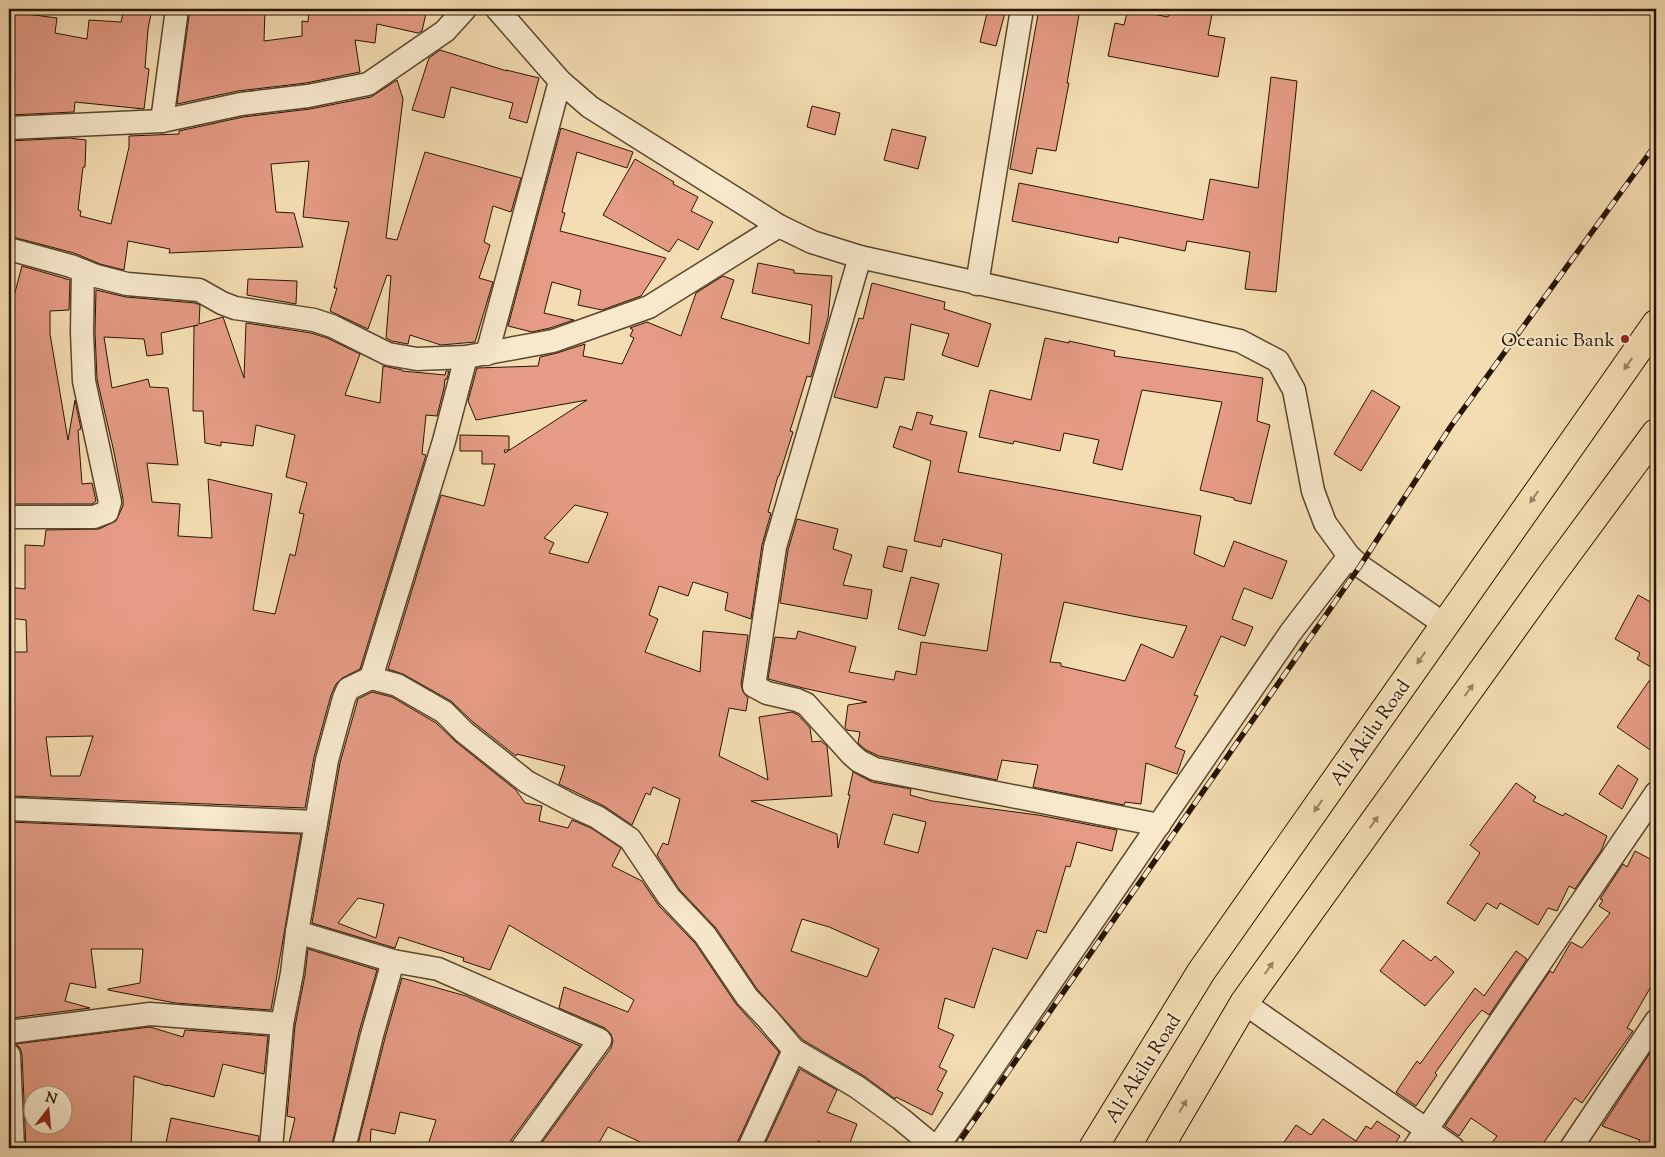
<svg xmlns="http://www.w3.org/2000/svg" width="1665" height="1157" viewBox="0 0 1665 1157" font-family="'Sorts Mill Goudy',serif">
<rect width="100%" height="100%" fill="#f4ddb2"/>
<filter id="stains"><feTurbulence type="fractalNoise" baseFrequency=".004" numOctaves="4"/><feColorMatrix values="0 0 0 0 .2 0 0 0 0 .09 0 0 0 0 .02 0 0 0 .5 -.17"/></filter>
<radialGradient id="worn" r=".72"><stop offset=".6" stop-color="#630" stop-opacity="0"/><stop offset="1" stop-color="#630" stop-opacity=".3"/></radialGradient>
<g fill="#e59b85" stroke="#271500" fill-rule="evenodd">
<polygon points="124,9 152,9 148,29 145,68 149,69 144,109 75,102 74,112 9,115 9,35 11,12 57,18 55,33 87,39 89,20 121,22"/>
<polygon points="190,9 265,9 264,41 302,36 302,21 308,22 309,9 427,9 422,31 418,33 377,24 375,43 355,40 360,72 306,83 238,91 177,104"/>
<polygon points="988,9 1006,9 996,46 980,42"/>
<polygon points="1039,9 1080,9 1067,83 1069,83 1056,151 1037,148 1032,174 1010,169"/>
<polygon points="1128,9 1168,17 1170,9 1213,9 1208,35 1225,38 1218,77 1108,56 1115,23 1124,25"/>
<polygon points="440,50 507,71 506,70 539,78 527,123 509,118 513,103 451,87 444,118 412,110 429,58"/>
<polygon points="1271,77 1297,81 1276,292 1245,289 1250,252 1187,241 1185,251 1119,237 1118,243 1012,221 1019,183 1203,220 1210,179 1258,188"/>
<polygon points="397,80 403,99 386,238 397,240 425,152 521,178 511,212 493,206 484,242 490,245 479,278 493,282 475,342 441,345 410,335 408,344 392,341 386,338 391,276 387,275 368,329 330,311 337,288 334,288 349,222 303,217 309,161 271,164 276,212 294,213 303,247 169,253 170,249 128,241 124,270 100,264 74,253 9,236 9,205 13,158 9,158 9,141 69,138 86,140 85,167 83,167 78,210 81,211 80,216 111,224 129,147 129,136 179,134 179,131 243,117 310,109 371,97"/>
<polygon points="812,106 840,113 835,135 807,127"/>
<polygon points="561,128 633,152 627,168 577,152 562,212 565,213 560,231 666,258 641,296 602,310 578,305 581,290 552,282 544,313 574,320 550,328 532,332 508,326"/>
<polygon points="892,129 926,137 918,169 884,160"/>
<polygon points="635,159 674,182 673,184 698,197 691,211 713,222 698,250 678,239 669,252 603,215"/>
<path d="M758,263L794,270V273L832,276L828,318L811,377L807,376L790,431L793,432L779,476H778L768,512L771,513L762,545L751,619L725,610L728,593L693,582L688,596L659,586L649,615L658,619L645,652L700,672L703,631L748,635L741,684L743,692L748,698L746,711L729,708L719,756L768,780L759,717L792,712L798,715L810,728L812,742L821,741L827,746L832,796L751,801L837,834L838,848L850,795H848L853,772L872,782L911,789L910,795L932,801L1038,815L1117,830L1112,851L1077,842L1070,867L1066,866L1046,933L1037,930L1027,959L993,948L974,1008L945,998L938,1028L954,1035L939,1067L947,1071L937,1090L943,1093L932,1115L896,1097L895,1099L864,1076L803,1040L757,989L716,928L679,889L657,855L663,843L668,845L680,799L653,787L650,795L646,793L632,825L604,806L559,784L565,766L517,754L516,756L473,722L451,701L403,674L388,669L441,495L484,506L495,464H482V451H460V435L509,436V450H504L505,453L587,400L476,420L468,401L477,368L538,366L540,357L557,353L585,344L583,356L622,364L634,338L630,336L633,330L630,328L647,322L681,336L696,293L723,276L734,280L721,318L809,344L812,305L752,293ZM575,505L608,513L588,563L549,553L554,543L544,538ZM893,814L926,822L918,853L884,844ZM802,919L829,927L879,949L867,977L791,951Z"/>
<polygon points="22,266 70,280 69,310 50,311 50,334 68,440 75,400 81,429 78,430 82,484 92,483 96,501 92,504 9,504 9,413 11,371 9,372 9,295 14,296"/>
<polygon points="248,279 297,281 296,304 247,295"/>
<polygon points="872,283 945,302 944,309 991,324 978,367 942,355 949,334 911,324 904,380 885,377 877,408 834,397 859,318 863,319"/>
<path d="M96,290L126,297L195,303L200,305L199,324L223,317L244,378L246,323L311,333L327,338L360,354L345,395L380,403L383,366L402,370V371L445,375L446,371H449L447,379H445L444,388L437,416L426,415L422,454L426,455L360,669L342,678L336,684L331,695L314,757L305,808L12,796L9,766V652H27L26,620L9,618V587L25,589V545L44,546L46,530L99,529L116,521L123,506V499L114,452L97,379L95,332ZM198,325L194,326L193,411H203L205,443L221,446V442L253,446L256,425L295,435L286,477L307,483L299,513L304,514L295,556L290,554L275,614L253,610L272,494L208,479L212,538L178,536L180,504L152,502L147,463L178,465L168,388L150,387L148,379L112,388L104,337L144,339L147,356L163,354L161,333ZM93,736L80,776H51L46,737Z"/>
<polygon points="1045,338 1069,343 1069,341 1115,351 1114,356 1263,378 1257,421 1270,425 1251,504 1234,500 1234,498 1200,490 1222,402 1142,390 1122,470 1093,463 1099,440 1064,433 1060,451 1014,441 1013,444 979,437 990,390 1031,400"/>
<polygon points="1372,390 1400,407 1361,471 1334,454"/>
<path d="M917,412L933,416L930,424L967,432L958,472L1201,516L1194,554L1224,567L1234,541L1287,561L1272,599L1244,588L1232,619L1253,627L1245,646L1221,636L1194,695L1198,696L1175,747L1185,751L1177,774L1146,763L1141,804L1125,802L1124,805L1033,787L1038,765L1002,760L997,780L879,756L866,750L858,743L860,732L847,730L845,727L848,705L867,702L803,688L768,679L775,637L796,639L798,631L856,647L849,672L894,680L896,671L916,675L921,642L987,651L1002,554L943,539L941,547L914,541L931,461L893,447L900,426L912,430ZM1064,602L1132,616L1187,626L1173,658L1141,644L1125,681L1061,666V663L1050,662Z"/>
<polygon points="797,519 838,529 833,549 852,555 843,585 872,590 867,619 780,603 788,550"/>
<polygon points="888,546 907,550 902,572 883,567"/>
<polygon points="911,577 939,584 925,636 898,629"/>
<polygon points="1638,595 1656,605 1656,670 1637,659 1640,653 1615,639"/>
<polygon points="1656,671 1656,754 1617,727"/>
<path d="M372,692L392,697L436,723L456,742L516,790L525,803L542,806L539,821L568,828L572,820L591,828L621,848L612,866L642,881L659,906L695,943L736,1004L779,1052L737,1143L736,1148H653L608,1127L596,1148H538L611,1048L613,1041L611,1034L605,1028L559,1008L564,987L628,1012L634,1000L509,925L490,970L463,961L464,958L399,937L395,948L312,923L340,763L358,699ZM358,898L384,904L376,938L338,923Z"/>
<polygon points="1618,765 1638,779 1622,809 1599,794"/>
<polygon points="1516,783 1536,797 1533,801 1563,816 1565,813 1607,836 1601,851 1575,889 1569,886 1557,911 1548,908 1538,925 1500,903 1497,909 1487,903 1475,921 1447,903 1480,853 1470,845"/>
<polygon points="9,822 301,834 271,1010 175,1003 108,990 108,989 140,983 143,949 91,949 96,988 70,983 65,1001 90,1008 12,1018 9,1017"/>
<polygon points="1635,851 1656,862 1656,978 1627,1028 1633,1031 1582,1103 1575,1098 1540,1148 1488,1148 1497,1136 1471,1118 1459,1136 1445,1126 1550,971 1553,973 1571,942 1582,948 1610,913 1599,906 1603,900 1600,899 1623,864 1627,867"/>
<polygon points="1403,940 1431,961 1435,956 1454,972 1425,1006 1380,971"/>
<polygon points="308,949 377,970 359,1032 331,1148 288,1148 295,1118 287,1116 295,1026 305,975"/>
<polygon points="1516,951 1527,959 1489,1015 1482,1010 1468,1027 1435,1073 1437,1075 1416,1106 1396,1092 1417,1061 1420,1064 1475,988 1484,996"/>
<polygon points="402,978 466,996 580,1046 511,1140 509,1148 427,1148 436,1120 400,1112 395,1134 371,1129 370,1148 357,1148 385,1038"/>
<path d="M150,1027L183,1037L185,1030L268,1036L264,1074L223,1064L214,1097L167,1085V1086L134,1076L131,1148H60L53,1147V1148H26L22,1054L20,1048L16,1044ZM32,1094H62V1124H32Z"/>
<polygon points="1656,1044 1656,1146 1655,1145 1654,1148 1637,1148 1640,1140 1602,1126"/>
<polygon points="800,1069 837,1090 827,1112 857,1124 848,1148 835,1148 818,1141 817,1148 763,1148"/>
<polygon points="171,1118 259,1136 258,1148 165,1148"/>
<polygon points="1323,1119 1356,1141 1366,1126 1371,1129 1377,1121 1400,1136 1392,1148 1280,1148 1296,1125 1311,1135"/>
</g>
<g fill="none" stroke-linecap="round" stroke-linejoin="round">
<defs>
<g id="minor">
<polyline points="497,9 560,81 590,107 779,226 812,242 860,257 1240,341 1278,361 1294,390 1313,491 1325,523 1349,556 1360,566 1444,624"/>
<polyline points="162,121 177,9"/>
<polyline points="9,128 162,121 241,104 308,96 368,84 445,31 465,9"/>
<polyline points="9,249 71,266 96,276 127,284 199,290 222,303 235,308 314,320 332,326 388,354 417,359 466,357 553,341 649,307 779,226"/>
<polyline points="860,257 775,547 754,686 767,693 797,700 806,704 851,754 859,761 875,769 1159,825"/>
<polyline points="977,284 1022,9"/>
<polyline points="487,354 560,81"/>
<polyline points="9,517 94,517 107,512 110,502 84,381 82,332 83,271"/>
<polyline points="371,678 397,685 444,712 464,732 527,782 573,806 597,817 630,839 669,897 705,935 747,997 767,1018 794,1050 857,1087 901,1119 936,1148"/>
<polyline points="9,809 316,822"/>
<polyline points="297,932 393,961 438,969 600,1040 522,1148"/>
<polyline points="1244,1003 1453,1148"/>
<polyline points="9,1032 150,1014 282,1024"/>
<polyline points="9,1055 13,1148"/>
<polyline points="271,1148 282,1024 292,973 297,932 327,760 344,698 348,689 371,678 444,441 466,357"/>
<polyline points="344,1148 372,1035 393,961"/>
<polyline points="749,1148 794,1050"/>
<polyline points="937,1148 1291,632 1349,556"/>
<polyline points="1414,1148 1656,793"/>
<polyline points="1571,1148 1656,1021"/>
</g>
<g id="major">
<polyline points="1093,1148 1201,972 1656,324"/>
<polyline points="1159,1148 1244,1003 1552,574 1656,433"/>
</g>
</defs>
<use href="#minor" stroke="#5a472c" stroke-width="25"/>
<use href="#major" stroke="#271500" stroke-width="30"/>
<use href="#minor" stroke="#f8e9cd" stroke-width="22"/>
<use href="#major" stroke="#f4ddb2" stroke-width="28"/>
<defs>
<polyline id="rail" points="955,1148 1360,566 1451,426 1656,144"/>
</defs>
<use href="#rail" stroke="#271500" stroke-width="5.5"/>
<use href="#rail" stroke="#f8e9cd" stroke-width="4" stroke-dasharray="11" stroke-linecap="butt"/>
</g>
<defs><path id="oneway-solid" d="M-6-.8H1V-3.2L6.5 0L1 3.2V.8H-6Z" transform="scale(1.25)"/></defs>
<g fill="#988362">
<use href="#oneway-solid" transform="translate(1628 364) rotate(125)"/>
<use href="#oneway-solid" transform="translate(1534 497) rotate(125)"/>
<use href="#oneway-solid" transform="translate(1421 658) rotate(125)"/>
<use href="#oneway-solid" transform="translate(1469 690) rotate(-54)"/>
<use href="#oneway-solid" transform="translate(1318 806) rotate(125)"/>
<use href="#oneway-solid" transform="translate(1374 822) rotate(-54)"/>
<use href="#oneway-solid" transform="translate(1269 968) rotate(-55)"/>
<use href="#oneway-solid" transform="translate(1183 1106) rotate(-60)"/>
</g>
<circle fill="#8f2418" stroke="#f8e9cd" stroke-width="2" cx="1625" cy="339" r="5"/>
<g text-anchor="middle" stroke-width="4.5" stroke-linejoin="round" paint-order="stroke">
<g font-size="19" fill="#271500" stroke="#f8e9cd" text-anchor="end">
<text x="1615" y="346">Oceanic Bank</text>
</g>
<g font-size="19" fill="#271500" stroke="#f8e9cd">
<text transform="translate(1369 732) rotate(-55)" y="7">Ali Akilu Road</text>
<text transform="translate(1142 1068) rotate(-58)" y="7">Ali Akilu Road</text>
</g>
</g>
<rect width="1665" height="1157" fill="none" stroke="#f4ddb2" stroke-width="30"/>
<rect x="10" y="10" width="1645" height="1137" fill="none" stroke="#271500" stroke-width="2.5"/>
<rect x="15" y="15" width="1635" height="1127" fill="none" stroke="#271500"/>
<g transform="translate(48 1110) rotate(16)"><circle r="24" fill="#f8e9cd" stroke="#a4947b"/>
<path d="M0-4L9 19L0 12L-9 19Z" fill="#8f2418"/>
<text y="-8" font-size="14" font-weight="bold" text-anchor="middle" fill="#271500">N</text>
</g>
<rect width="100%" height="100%" filter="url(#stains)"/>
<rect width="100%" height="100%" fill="url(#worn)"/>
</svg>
